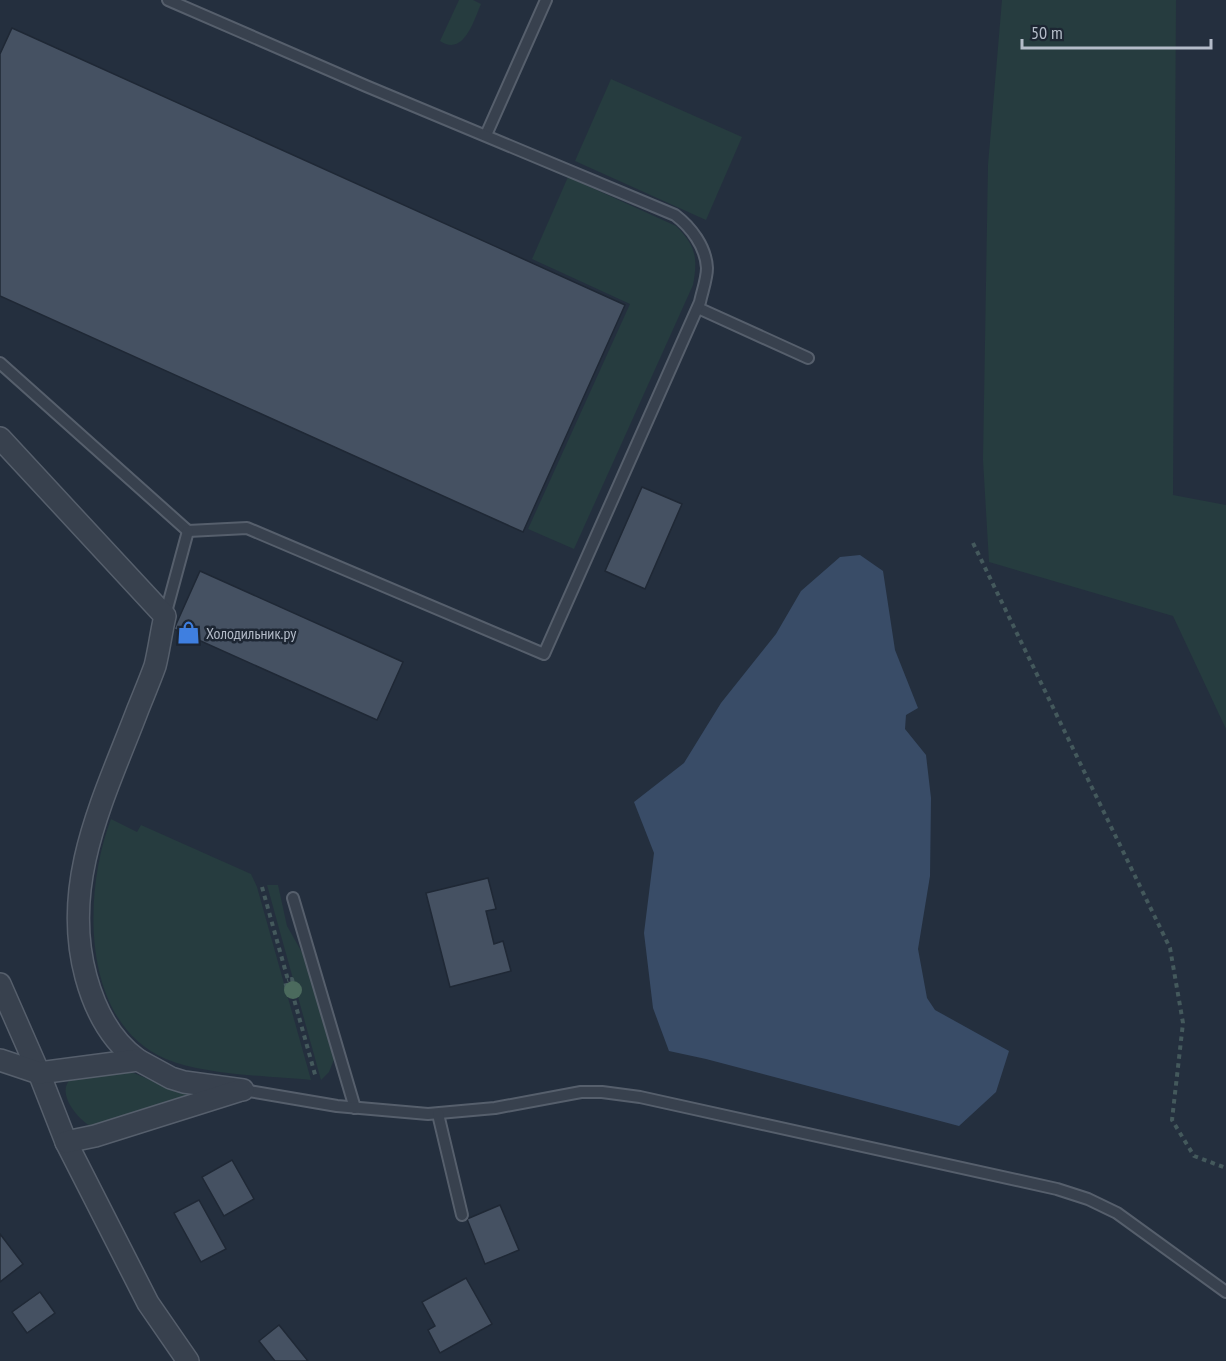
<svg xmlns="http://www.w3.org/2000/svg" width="1226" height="1361" viewBox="0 0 1226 1361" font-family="'PT Sans Narrow',sans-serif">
<rect width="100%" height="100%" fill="#242f3e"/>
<g fill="#263c3f">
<path d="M459,0H473L481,4C474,20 464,57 440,41Z"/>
<polygon points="1002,0 1176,0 1173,495 1226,505 1226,729 1173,616 989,562 983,460 988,165"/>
<polygon points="611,79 742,137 706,220 575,161"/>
<path d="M568,177L676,226C696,246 698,258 693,285L574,549L528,529L630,304L532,259Z"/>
<path d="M111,819L137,832L141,825L251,874L257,887L311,1080C269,1076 204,1075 166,1059C80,1023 83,892 111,819Z"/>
<polygon points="267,885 278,885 287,926 304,956 335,1057 329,1072 321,1080"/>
<path d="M129,1071L164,1086L201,1096L92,1127C78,1120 55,1092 71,1079Z"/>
</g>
<polygon fill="#394c67" points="860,555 883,571 895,650 918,708 906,715 905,729 926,755 931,798 930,876 918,949 927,998 935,1010 1009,1051 996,1092 959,1126 706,1059 669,1051 653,1008 644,933 654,853 634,802 684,763 721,703 776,634 801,591 840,557"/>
<g fill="#455162" stroke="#1f2835" stroke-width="1.5">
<polygon points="12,28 625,305 523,532 0,296 0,54"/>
<polygon points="642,487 682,504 645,589 605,571"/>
<polygon points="200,571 403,662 377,720 174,629"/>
<polygon points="488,878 496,909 486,911 494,944 503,941 511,971 450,987 426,893"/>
<polygon points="232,1160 254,1199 224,1216 202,1177"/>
<polygon points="199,1200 226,1249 201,1262 174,1213"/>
<polygon points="500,1205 519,1250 485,1264 467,1219"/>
<polygon points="0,1234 23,1264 0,1282"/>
<polygon points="466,1278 492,1324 440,1353 428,1330 435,1326 422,1302"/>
<polygon points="40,1292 55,1313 27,1333 12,1312"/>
<polygon points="279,1325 308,1361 275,1361 259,1341"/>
</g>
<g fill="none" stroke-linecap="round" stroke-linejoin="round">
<defs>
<g id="lane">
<polyline points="486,135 546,0"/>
<polyline points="698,308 808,358"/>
<path d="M0,363L188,531L247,528L544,654L700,302C702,292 707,279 707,268C706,247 691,227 675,215L366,86L168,0"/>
<polyline points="165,616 188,531"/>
<polyline points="293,898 355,1108"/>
<polyline points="243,1090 337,1106 428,1114 495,1108 581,1092 602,1092 640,1097 1057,1189 1088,1199 1117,1213 1226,1292"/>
<polyline points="438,1114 462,1215"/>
</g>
<g id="street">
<path d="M0,438L165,616C161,633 159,650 155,666C150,680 144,694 138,709C105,796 60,881 86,977C95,1010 110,1040 138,1060"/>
<polyline points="0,984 39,1073 66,1142 148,1303 188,1361"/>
<polyline points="0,1060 39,1073 138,1060 171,1078 184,1082 243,1090"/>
<polyline points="66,1142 95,1136 238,1091"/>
</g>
</defs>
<use href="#lane" stroke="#565f6c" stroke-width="14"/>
<use href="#street" stroke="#565f6c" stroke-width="24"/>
<g stroke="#44595c" stroke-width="4" stroke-dasharray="4.5 4.5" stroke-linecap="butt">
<polyline points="973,543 1170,948 1183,1023 1172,1120 1194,1156 1226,1168"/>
<polyline points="262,887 288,980 292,979 295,991 288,993 285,981 288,980"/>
<polyline points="292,992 316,1078"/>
</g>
<use href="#lane" stroke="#38414e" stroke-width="10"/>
<use href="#street" stroke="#38414e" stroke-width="21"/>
</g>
<circle fill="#4b6a5d" cx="293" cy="990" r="9"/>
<defs>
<symbol id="shop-bare" viewBox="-9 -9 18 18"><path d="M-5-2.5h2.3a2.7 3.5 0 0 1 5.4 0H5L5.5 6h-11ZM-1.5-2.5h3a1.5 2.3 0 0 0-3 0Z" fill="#3f7fe0" stroke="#1d2633" stroke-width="2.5" paint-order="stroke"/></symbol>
</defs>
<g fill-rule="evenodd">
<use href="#shop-bare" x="172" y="616" width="33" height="33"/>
</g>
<g text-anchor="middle" stroke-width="5" stroke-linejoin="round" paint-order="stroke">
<g font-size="16" fill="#b4bcc9" stroke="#1d2633" text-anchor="start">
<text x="206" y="639">Холодильник.ру</text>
</g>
</g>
<path d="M1022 39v9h189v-9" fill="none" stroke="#b4bcc9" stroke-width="3"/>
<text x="1031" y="39" font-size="18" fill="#b4bcc9" stroke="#1d2633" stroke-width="4.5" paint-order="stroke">50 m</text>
</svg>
